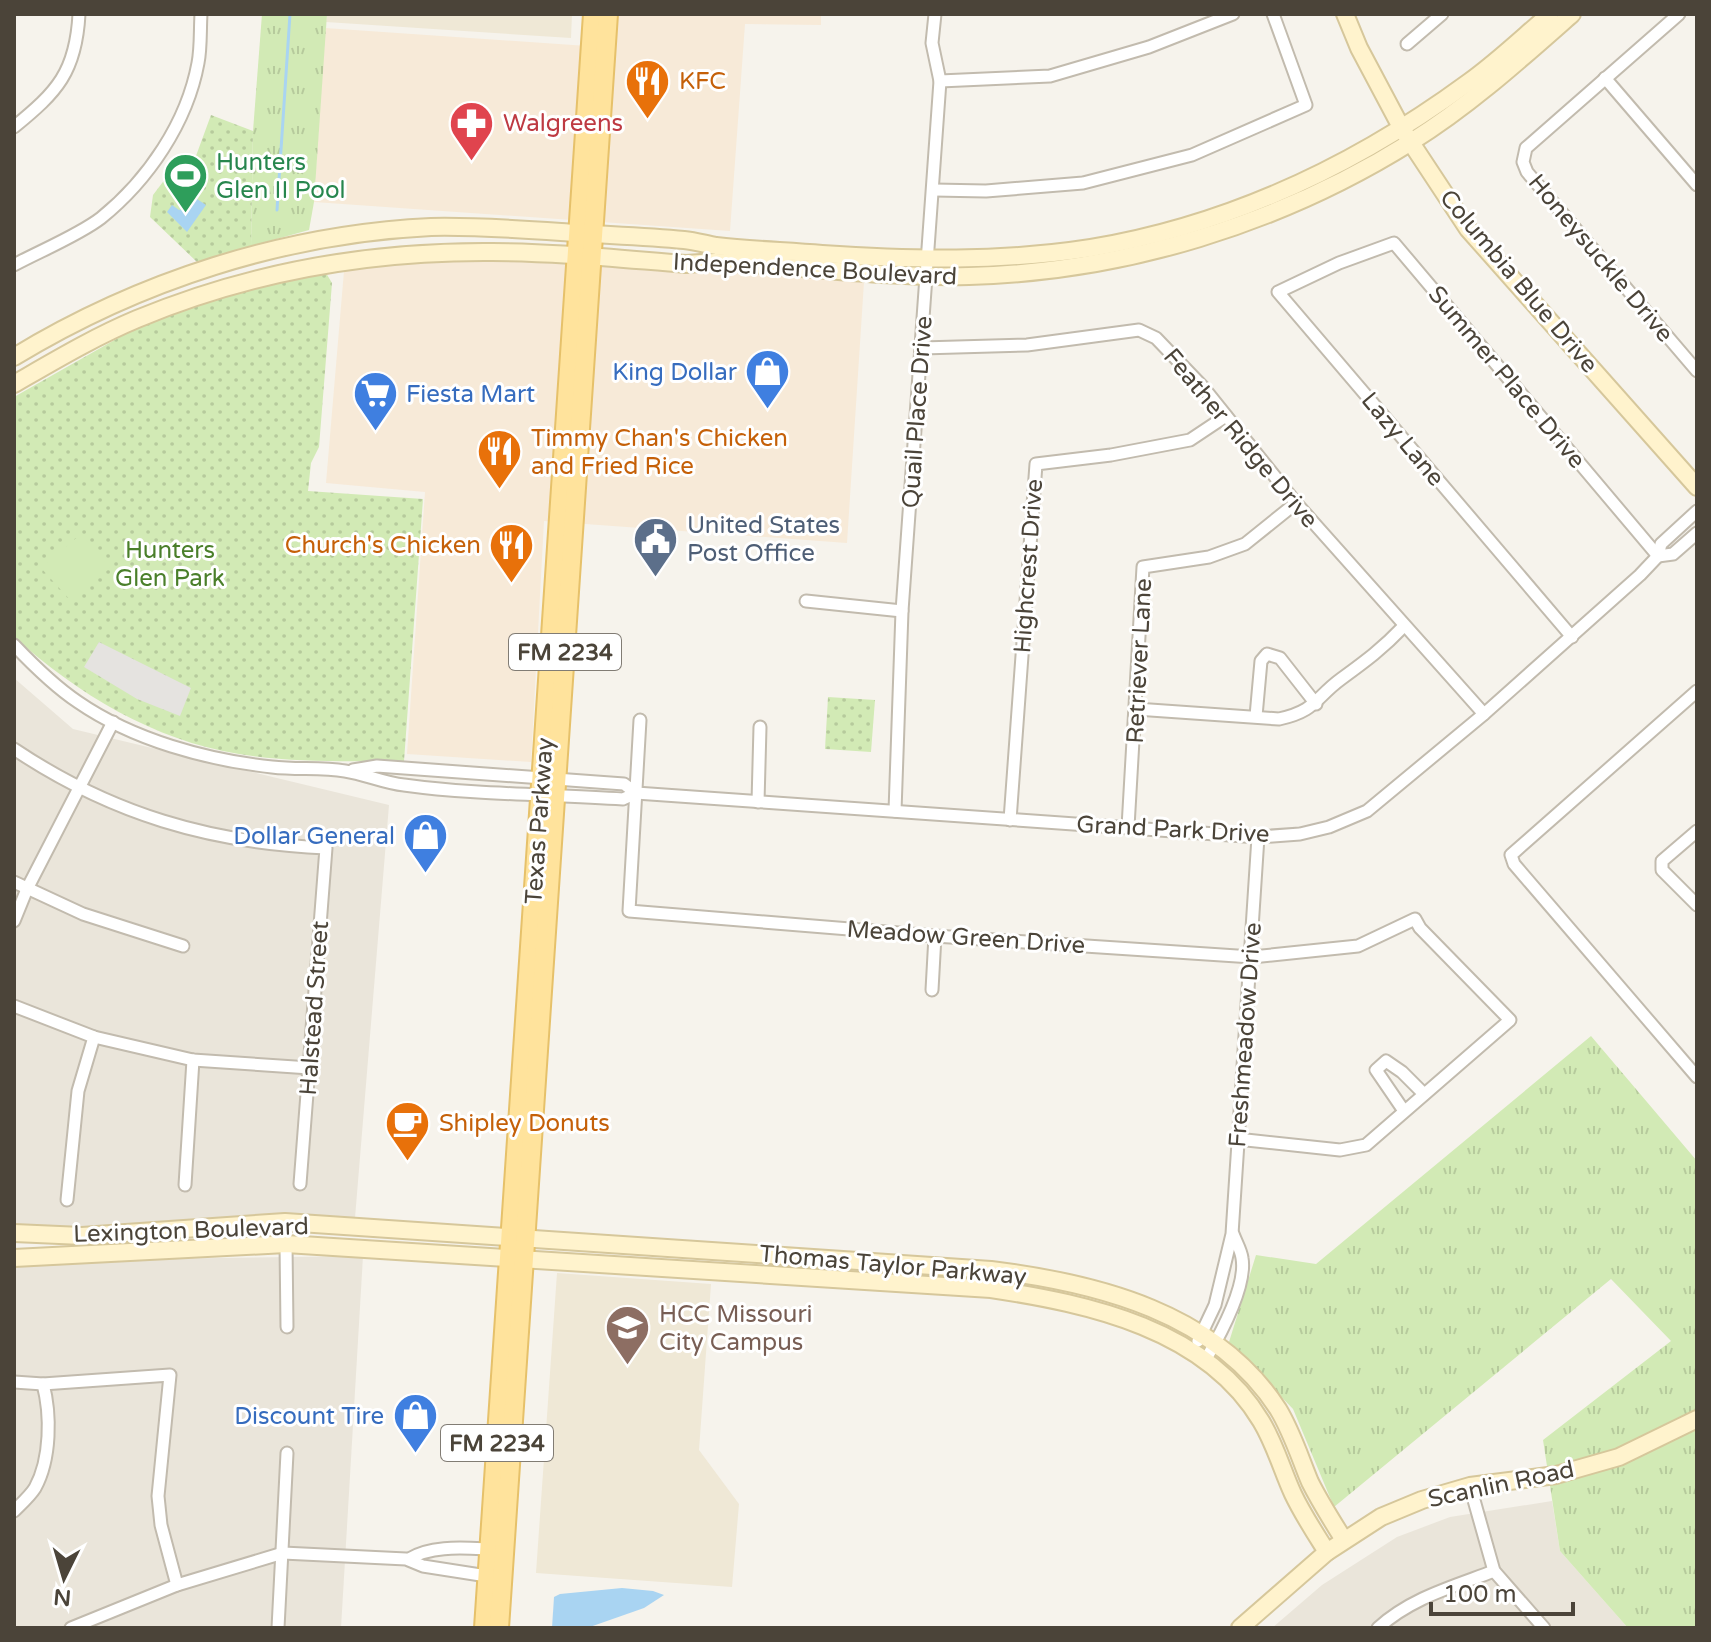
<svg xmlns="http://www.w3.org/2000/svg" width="1711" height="1642" viewBox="0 0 1711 1642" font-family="'Varela Round',sans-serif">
<defs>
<pattern id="grass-tufts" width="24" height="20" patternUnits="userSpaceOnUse" patternTransform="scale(2)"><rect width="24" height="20" fill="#d2eab5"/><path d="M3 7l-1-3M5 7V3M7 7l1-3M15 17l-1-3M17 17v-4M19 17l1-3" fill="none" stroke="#b6ca9c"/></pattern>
<pattern id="park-dots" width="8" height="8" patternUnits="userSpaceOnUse" patternTransform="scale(2)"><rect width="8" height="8" fill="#d2eab5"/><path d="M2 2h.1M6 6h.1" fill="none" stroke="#b6ca9c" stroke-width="1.8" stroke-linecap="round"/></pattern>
</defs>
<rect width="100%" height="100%" fill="#f6f3ec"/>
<g fill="#eae5da">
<polygon points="14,678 73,729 389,805 355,1218 14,1231"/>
<polygon points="363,1256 341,1628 14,1628 14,1261"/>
<polygon points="1552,1501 1560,1551 1628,1628 1272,1628 1322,1585 1397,1537 1450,1517"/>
</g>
<g fill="#f7ead8">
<polygon points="618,14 821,14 821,25 745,24 730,231 314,202 325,28 616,48"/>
<polygon points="470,259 522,259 864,282 847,543 544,521 531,762 407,754 425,492 326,483 344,271 359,265"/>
</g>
<g fill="#efe8d6">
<polygon points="327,14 572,14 571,38 326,22"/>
<polygon points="557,1273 711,1284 699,1450 739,1504 732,1587 536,1573"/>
</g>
<g fill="url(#grass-tufts)">
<polygon points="262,14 327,14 314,202 309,230 251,246 253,131"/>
<polygon points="1591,1036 1697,1161 1697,1628 1628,1628 1560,1551 1543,1440 1671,1341 1611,1279 1334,1507 1293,1409 1229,1342 1256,1255 1316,1264"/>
</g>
<g fill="url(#park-dots)">
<polygon points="211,115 253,131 251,246 197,262 150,217 153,195 178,162 193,164"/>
<path d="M313,272L326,273L332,283L319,447L311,463L308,491L423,499L404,761C349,761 293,763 239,754C153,740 78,694 14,637V397L141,325L235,288Z"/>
<polygon points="828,697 875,700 871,752 825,749"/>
</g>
<polygon fill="#d2eab5" points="81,534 110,568 71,601 41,568"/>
<polygon fill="#e5e3e0" points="99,642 191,688 180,716 137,699 84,667"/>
<g fill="#a9d4f2">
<polygon points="191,195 206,205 187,232 167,212 172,205 179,210 183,209"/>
<polygon points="622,1588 653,1591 664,1595 644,1608 587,1628 552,1628 554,1597 560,1594"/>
</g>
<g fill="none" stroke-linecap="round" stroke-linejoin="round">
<polyline stroke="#a9d4f2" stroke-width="3" points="277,210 290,14"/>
<defs>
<g id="street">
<polyline points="1679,14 1526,148 1523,162 1527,172 1697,371"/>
<polyline points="1407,44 1442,14"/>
<polyline points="1605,78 1697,185"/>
<polyline points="940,81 1050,76 1149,47 1233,14"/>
<path d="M14,127C57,92 76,72 79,14"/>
<polyline points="934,190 986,191 1083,183 1192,155 1306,105 1273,14"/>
<path d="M14,265C40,251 79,235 101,218C148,180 187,123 198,63C201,48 200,30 201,14"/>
<polyline points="922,348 1027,345 1139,330 1156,338 1203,387 1296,503 1484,714"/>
<polyline points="1658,556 1673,554 1697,533"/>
<polyline points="806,601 902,611"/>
<polyline points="1572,637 1278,292 1339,263 1394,243 1658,556"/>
<path d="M14,645C34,666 54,686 78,702C133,740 207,760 272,767C296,770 321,767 345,771C365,774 384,783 404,785C476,795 551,794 623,799L636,793L1258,837L1300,834L1329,827L1367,811L1484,714L1640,575L1658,556L1661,544L1697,511"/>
<polyline points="1697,691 1511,855 1514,864 1697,1077"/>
<path d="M1136,709L1279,719C1316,711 1315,698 1341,679C1367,660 1382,649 1404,626"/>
<polyline points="1256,716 1261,661 1267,654 1280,658 1316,704"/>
<polyline points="640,720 629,911 935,936 1252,957 1358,946 1415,919 1420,928 1510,1020 1366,1145 1340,1150 1237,1139"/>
<path d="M14,749C111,814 210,843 326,848L300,1184"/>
<polyline points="353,770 377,766 624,784 636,793"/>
<polyline points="758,802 760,727"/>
<polyline points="895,811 902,611 940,81 932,43 935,14"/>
<polyline points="1010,820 1036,464 1111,455 1190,440 1226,416"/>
<polyline points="1128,827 1143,567 1209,557 1245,544 1296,503"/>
<polyline points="1697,831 1662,861 1662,870 1697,905"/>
<polyline points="14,882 83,914 183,946"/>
<polyline points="14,921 27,889 113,722"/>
<polyline points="932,990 935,936"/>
<polyline points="14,1006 94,1037 193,1060 310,1068"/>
<polyline points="1404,1111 1376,1070 1386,1061 1402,1072 1424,1094"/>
<polyline points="185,1185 193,1060"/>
<polyline points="67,1200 78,1091 94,1037"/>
<polyline points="286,1244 287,1327"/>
<polyline points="1198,1341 1215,1305 1232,1234 1258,837"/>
<path d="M1206,1359C1220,1335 1247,1286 1242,1258C1241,1250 1236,1242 1233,1234"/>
<polyline points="14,1382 43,1384 170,1375 158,1496 161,1525 177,1585"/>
<polyline points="1470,1486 1494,1571 1544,1628"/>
<path d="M14,1511C21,1504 30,1496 35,1488C51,1459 51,1414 43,1384"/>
<path d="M409,1559C431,1545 464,1548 490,1549L492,1552"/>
<polyline points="71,1628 177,1585 283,1553 406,1559 423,1566 487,1576"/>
<polyline points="278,1628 287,1453"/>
<path d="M1378,1628C1411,1598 1452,1587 1494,1571"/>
</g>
<g id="secondary">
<polyline points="1345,14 1359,48 1402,129 1468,229 1697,487"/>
<path d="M14,357C139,281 284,234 431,227C474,226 518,229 561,232C602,235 643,236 684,240C695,241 705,244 716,246C751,250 787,251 822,254C912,260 1001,262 1091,248C1229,225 1356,165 1469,82C1497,62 1523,37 1550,14"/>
<path d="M14,384C54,361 94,337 137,319C250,272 370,251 492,252C556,252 622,259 686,264L715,262C800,266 884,278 969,276C1124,272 1280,224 1411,142C1469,106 1521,59 1572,14"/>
<path d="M14,1233L82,1236L285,1222L991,1270C1098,1283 1216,1313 1278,1409C1292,1432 1300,1458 1310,1482C1320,1502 1332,1521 1344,1540"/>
<path d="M14,1258L286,1244L991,1289C1090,1304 1206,1329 1261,1421C1275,1444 1282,1470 1293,1494C1303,1515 1315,1533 1327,1552"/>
<polyline points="1240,1628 1327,1552 1381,1517 1422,1500 1470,1486 1556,1475 1619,1457 1697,1419"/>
</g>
<g id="primary">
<polyline points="484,1628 593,14"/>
<polyline points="499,1628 608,14"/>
</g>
</defs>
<use href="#street" stroke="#c2bbae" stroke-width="15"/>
<use href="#secondary" stroke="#d6c79b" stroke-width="20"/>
<use href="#primary" stroke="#e6c16a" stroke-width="22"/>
<use href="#street" stroke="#fff" stroke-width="11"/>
<use href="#secondary" stroke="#fff3cd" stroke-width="16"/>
<use href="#primary" stroke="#ffe39c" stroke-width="18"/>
</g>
<defs>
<symbol id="restaurant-pin" viewBox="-11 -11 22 30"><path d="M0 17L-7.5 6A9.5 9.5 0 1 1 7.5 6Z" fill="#e8710a" stroke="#fff"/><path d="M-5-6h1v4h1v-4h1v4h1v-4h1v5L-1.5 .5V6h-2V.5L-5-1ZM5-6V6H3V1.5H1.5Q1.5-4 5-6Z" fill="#fff"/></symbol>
<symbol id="pharmacy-pin" viewBox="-11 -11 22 30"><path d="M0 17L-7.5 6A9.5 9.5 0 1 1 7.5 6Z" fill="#e0444e" stroke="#fff"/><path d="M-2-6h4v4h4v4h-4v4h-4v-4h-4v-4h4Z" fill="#fff"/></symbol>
<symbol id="stadium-pin" viewBox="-11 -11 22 30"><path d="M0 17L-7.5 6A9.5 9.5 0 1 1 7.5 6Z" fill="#2e9e5b" stroke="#fff"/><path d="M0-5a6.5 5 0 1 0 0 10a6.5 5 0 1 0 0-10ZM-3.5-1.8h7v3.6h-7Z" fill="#fff"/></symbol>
<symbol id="shop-pin" viewBox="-11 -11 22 30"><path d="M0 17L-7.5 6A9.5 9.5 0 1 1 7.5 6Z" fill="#3f7fe0" stroke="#fff"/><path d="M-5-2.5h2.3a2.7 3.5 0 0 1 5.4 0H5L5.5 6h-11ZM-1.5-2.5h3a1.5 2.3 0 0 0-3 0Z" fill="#fff"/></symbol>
<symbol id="supermarket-pin" viewBox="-11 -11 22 30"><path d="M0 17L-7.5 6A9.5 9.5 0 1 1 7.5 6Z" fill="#3f7fe0" stroke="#fff"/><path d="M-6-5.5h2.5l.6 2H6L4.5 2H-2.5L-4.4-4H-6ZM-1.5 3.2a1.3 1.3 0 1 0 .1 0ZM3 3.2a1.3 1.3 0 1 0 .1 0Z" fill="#fff"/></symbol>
<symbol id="civic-pin" viewBox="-11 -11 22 30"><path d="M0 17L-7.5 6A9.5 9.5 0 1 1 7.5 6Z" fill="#5c6f8a" stroke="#fff"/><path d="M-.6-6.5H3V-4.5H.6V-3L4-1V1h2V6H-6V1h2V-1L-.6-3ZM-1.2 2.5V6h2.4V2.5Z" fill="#fff"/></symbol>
<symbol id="cafe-pin" viewBox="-11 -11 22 30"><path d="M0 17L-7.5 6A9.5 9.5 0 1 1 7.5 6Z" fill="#e8710a" stroke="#fff"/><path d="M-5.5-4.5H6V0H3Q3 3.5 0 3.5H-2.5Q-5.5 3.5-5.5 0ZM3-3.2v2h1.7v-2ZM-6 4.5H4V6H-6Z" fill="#fff"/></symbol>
<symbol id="university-pin" viewBox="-11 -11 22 30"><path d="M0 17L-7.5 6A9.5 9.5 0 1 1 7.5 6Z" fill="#8d6e63" stroke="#fff"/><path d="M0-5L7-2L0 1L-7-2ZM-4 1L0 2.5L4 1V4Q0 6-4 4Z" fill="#fff"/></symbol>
</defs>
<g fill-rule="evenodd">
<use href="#restaurant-pin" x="622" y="56" width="51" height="69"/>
<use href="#pharmacy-pin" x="446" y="98" width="51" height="69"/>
<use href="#stadium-pin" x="160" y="150" width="51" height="69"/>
<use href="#shop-pin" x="742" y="346" width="51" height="69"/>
<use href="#supermarket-pin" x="350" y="368" width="51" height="69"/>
<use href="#restaurant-pin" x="474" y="426" width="51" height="69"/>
<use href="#civic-pin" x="630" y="514" width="51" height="69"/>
<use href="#restaurant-pin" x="486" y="520" width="51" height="69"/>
<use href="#shop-pin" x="400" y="810" width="51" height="69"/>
<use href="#cafe-pin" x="382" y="1098" width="51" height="69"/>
<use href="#university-pin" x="602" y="1302" width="51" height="69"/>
<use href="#shop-pin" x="390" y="1390" width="51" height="69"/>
</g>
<g text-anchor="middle" stroke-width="6" stroke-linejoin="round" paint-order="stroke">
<g fill="#fff" stroke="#817c74" stroke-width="2">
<rect x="509" y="634" width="112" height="36" rx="6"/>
<rect x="441" y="1425" width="112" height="36" rx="6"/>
</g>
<g font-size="22" font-weight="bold" fill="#4b4439">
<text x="565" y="660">FM 2234</text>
<text x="497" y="1451">FM 2234</text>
</g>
<g font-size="24" fill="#c56008" stroke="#fff" text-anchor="start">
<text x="679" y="89">KFC</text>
<text x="531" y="446">Timmy Chan's Chicken<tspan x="531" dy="28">and Fried Rice</tspan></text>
<text x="481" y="553" text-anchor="end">Church's Chicken</text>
<text x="439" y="1131">Shipley Donuts</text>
</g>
<g font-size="24" fill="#be3a42" stroke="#fff" text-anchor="start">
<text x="503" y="131">Walgreens</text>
</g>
<g font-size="24" fill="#27864d" stroke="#fff" text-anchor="start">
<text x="216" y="170">Hunters<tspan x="216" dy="28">Glen II Pool</tspan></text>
</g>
<g font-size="24" fill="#4b4439" stroke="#fff">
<text transform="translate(1601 258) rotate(50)" y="8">Honeysuckle Drive</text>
<text transform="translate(815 269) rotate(3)" y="8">Independence Boulevard</text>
<text transform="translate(1519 281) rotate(50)" y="8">Columbia Blue Drive</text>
<text transform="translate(1507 377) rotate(50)" y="8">Summer Place Drive</text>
<text transform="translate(917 412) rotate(-86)" y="8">Quail Place Drive</text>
<text transform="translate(1241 438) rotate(50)" y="8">Feather Ridge Drive</text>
<text transform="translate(1403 439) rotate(50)" y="8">Lazy Lane</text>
<text transform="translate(1028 566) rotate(-86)" y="8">Highcrest Drive</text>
<text transform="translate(1139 661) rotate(-87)" y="8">Retriever Lane</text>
<text transform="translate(539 821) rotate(-86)" y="8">Texas Parkway</text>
<text transform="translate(1173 829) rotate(3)" y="8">Grand Park Drive</text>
<text transform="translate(966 937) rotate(4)" y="8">Meadow Green Drive</text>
<text transform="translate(314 1008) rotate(-86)" y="8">Halstead Street</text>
<text transform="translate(1245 1035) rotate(-86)" y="8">Freshmeadow Drive</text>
<text transform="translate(191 1230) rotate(-2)" y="8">Lexington Boulevard</text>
<text transform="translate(893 1265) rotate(5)" y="8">Thomas Taylor Parkway</text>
<text transform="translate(1501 1484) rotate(-12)" y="8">Scanlin Road</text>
</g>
<g font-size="24" fill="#366cbe" stroke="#fff" text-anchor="end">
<text x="737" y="380">King Dollar</text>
<text x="406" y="402" text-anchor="start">Fiesta Mart</text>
<text x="395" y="844">Dollar General</text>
<text x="384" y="1424">Discount Tire</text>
</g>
<g font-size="24" fill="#4e5e75" stroke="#fff" text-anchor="start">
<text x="687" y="533">United States<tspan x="687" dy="28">Post Office</tspan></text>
</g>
<g font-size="24" fill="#4a7f2a" stroke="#fff">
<text x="170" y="558">Hunters<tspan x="170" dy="28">Glen Park</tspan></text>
</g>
<g font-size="24" fill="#785e54" stroke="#fff" text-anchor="start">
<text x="659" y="1322">HCC Missouri<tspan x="659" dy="28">City Campus</tspan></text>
</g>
</g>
<rect width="1711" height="1642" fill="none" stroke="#4b4439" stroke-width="32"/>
<g transform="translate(64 1578) rotate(185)" stroke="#ffffff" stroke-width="6" paint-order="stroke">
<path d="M0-6L14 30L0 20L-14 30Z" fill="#4b4439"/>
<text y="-12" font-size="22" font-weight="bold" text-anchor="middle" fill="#4b4439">N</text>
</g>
<path d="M1431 1602v12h142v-12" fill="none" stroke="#4b4439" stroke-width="4"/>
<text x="1443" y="1602" font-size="24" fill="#4b4439" stroke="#ffffff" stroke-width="6" paint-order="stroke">100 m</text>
</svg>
